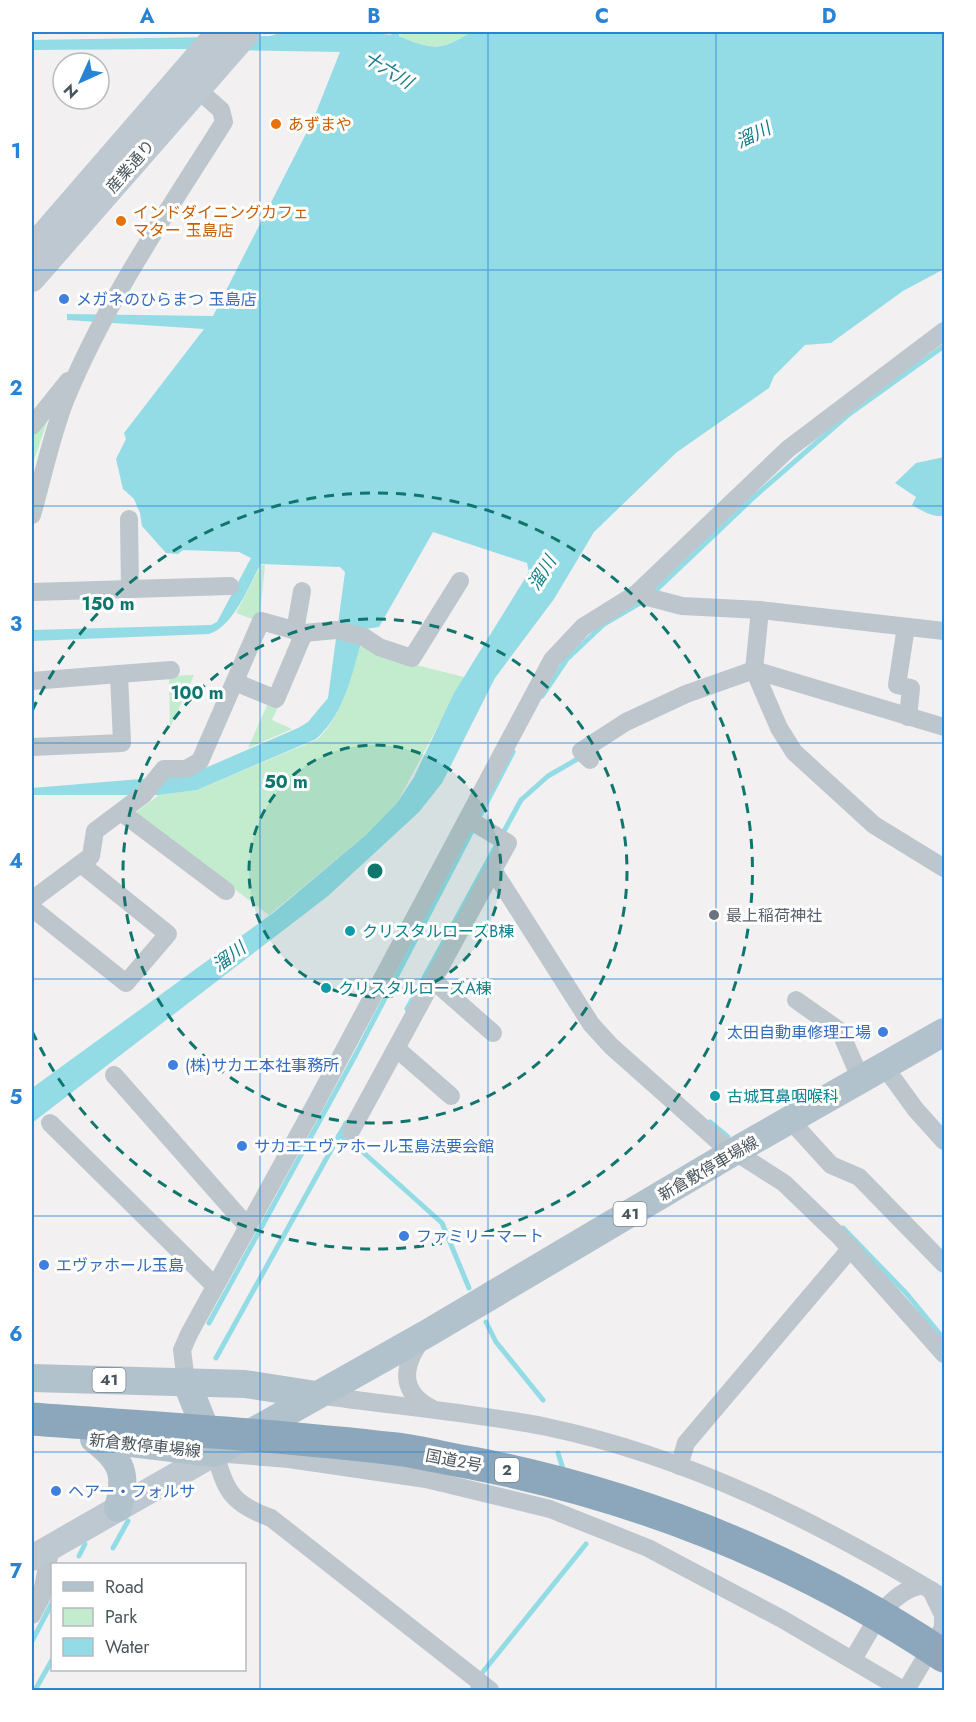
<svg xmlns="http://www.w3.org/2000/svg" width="976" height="1722" viewBox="0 0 976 1722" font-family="Jost,'Noto Sans JP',sans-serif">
<rect width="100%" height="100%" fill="#f2f0f1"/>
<g fill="#c3eccf">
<path d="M402,32H471C443,50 431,50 400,36Z"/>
<polygon points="50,413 32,466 32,438"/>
<polygon points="261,565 265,565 260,615 255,620 236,613"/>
<path d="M360,643L373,654L464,677L397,803L367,834L269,915L134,814L159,795L197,790L318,739C344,713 350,677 360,643Z"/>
<polygon points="194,675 170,728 169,676"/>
<polygon points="268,703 278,707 272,720 292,729 248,748"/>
</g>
<g fill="#94dce5">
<path d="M284,32H363L391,35L392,32H400L399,36C432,50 441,51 471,32H944V269L903,291L831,343L805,345L774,376L769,388L677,452L594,532L554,599L495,678L442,783L419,812L328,896L32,1123V1088L273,913L367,834L397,803L414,777L454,693L529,572L527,563L433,532L379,627L365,629C353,667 347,712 316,739L197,790L159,795H32V788L189,775L298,728L308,722L328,698L345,572L340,567L261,564C248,586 235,625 209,634L32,641V630L211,625L217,622L251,558L239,552L183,550L178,554L166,553L142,526L140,513L134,499L123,489L116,459L126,439L124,433L204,329L67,320V314L213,316L313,120L340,52L177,49L32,50V40L270,36Z"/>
<path d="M944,457V516C932,517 922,511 912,505L916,497L895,483L916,463Z"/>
</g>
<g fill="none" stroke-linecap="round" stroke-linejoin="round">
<g stroke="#94dce5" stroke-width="5">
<polyline points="652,594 754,497 848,415 944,346"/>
<polyline points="542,696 567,659 604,624 645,600"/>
<polyline points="407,1009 521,800 548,776 581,757"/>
<polyline points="710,1122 728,1137"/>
<polyline points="339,1135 355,1145 442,1223 469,1288"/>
<polyline points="843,1228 906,1293 944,1339"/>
<polyline points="486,1322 496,1342 543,1400"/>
<polyline points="209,1323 355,1056 513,752"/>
<polyline points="216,1358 346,1123"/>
<polyline points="558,1453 564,1472"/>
<polyline points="113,1548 128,1521"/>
<polyline points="79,1556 85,1544"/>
<polyline points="32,1641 52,1603"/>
<polyline points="35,1690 52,1660"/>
<polyline points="474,1690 472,1689 482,1673 586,1544"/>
</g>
<g stroke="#bdc6cc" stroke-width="18">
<polyline points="32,426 68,381"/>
<path d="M32,515C43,477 51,437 65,401C106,301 167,212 224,122L221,110L190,83"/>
<polyline points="129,519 130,590"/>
<polyline points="32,592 230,586"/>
<polyline points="636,594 682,606 760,610 944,631"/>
<polyline points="760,610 754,670 779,728 794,752 874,825 944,868"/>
<polyline points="906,627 897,685 911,688 908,717"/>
<polyline points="295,631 302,591"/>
<polyline points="119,674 171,670"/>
<polyline points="32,681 119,674 122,743 32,747"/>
<polyline points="235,682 276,699 304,633"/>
<polyline points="590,760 581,751 626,722 686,694 754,670 944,727"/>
<polyline points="121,812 226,891"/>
<polyline points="468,819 508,843 493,870 591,1024 611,1046 718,1141 784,1183 839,1236 944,1354"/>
<polyline points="32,900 91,856 95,831 143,795 164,769 186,769 200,761 261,621 304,633 336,630 364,637 379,647 412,658 460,581"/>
<polyline points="32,908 126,983 168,934 81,864"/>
<polyline points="435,982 493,1033"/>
<polyline points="796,1000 840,1031 861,1080"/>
<polyline points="397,1049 451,1096"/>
<polyline points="884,1066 916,1110 944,1141"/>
<polyline points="114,1075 248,1227"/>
<polyline points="790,1120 831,1165 859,1177 944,1264"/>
<polyline points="50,1123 215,1286"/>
<polyline points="351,1131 493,870"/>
<path d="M421,1341C402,1367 400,1392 431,1408"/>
<polyline points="186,1381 182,1350 189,1334 317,1101 552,660 583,627 636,594 788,449 944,331"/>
<path d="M318,1395C394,1406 471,1412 547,1427C690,1457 820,1523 944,1598"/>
<polyline points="679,1466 686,1443 851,1248"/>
<polyline points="32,1615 41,1598 51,1546"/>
<path d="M853,1659C872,1629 885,1594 922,1585"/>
<path d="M490,1690L271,1518C232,1504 226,1492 215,1453L289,1459L426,1479L550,1509L648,1548L782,1619L903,1690"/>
<polyline points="906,1690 943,1628 943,1615 931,1590"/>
</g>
<g stroke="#bec8d0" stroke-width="26">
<polyline points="32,248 219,32"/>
<polyline points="32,279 248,32"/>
<polyline points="32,1558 215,1453"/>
</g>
<g stroke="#b2c2cc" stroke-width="28">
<polyline points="32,1378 245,1384 316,1395"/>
<polyline points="186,1381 214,1451"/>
<path d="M94,1439C122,1460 128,1475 118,1508"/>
<polyline points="97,1439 215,1453 428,1333 735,1151 944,1032"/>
</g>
<path stroke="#8ca7bb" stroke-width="33" d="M32,1419C153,1428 275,1435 396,1449C421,1452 447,1459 472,1463C642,1496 800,1560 944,1656"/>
</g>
<path fill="none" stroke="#2883d5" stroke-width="1.5" stroke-opacity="0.55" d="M260,32V1690M488,32V1690M716,32V1690M32,270H944M32,506H944M32,743H944M32,979H944M32,1216H944M32,1452H944"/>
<circle cx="375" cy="871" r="126" fill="#0f766e" fill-opacity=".12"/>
<g fill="none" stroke="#0f766e" stroke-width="3" stroke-dasharray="10 8">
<circle cx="375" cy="871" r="126"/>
<circle cx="375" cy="871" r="252"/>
<path d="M32 711A378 378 0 1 1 32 1031"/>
</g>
<g fill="#e8710a" stroke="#fff" stroke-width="2">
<circle cx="276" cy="124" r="6"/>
<circle cx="121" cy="221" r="6"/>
</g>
<g fill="#3f7fe0" stroke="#fff" stroke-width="2">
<circle cx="64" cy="299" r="6"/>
<circle cx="883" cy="1032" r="6"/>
<circle cx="173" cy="1065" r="6"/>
<circle cx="242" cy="1146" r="6"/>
<circle cx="404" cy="1236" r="6"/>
<circle cx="44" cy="1265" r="6"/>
<circle cx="56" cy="1491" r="6"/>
</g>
<circle fill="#6b7280" stroke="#fff" stroke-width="2" cx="714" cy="915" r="6"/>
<g fill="#0f9aa8" stroke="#fff" stroke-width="2">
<circle cx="350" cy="931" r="6"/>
<circle cx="326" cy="988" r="6"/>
<circle cx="715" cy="1096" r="6"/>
</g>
<g text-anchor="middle" stroke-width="6" stroke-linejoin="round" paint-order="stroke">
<g fill="#fff" stroke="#80888d" stroke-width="1.5">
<rect x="613.5" y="1202" width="33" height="24" rx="4.5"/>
<rect x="92.5" y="1368" width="33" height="24" rx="4.5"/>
<rect x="495" y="1458" width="24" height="24" rx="4.5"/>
</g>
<g font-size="15" font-weight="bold" fill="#4a555c">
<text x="630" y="1219">41</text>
<text x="109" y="1385">41</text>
<text x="507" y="1475">2</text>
</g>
<g font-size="16" fill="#c56008" stroke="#fff" text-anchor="start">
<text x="288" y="130">あずまや</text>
<text x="133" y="218">インドダイニングカフェ<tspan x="133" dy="18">マター 玉島店</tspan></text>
</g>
<g font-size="16" fill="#4a555c" stroke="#fff">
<text transform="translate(130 166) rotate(-49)" y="6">産業通り</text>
<text transform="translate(708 1168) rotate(-30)" y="6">新倉敷停車場線</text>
<text transform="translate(145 1445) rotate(6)" y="6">新倉敷停車場線</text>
<text transform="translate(454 1460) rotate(11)" y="6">国道2号</text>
</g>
<g font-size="16" fill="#366cbe" stroke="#fff" text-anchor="start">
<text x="76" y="305">メガネのひらまつ 玉島店</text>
<text x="871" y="1038" text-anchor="end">太田自動車修理工場</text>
<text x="185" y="1071">(株)サカエ本社事務所</text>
<text x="254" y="1152">サカエエヴァホール玉島法要会館</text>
<text x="416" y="1242">ファミリーマート</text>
<text x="56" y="1271">エヴァホール玉島</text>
<text x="68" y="1497">ヘアー・フォルサ</text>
</g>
<g font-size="16" fill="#5b616d" stroke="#fff" text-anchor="start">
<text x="726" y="921">最上稲荷神社</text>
</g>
<g font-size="16" fill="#0d838f" stroke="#fff" text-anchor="start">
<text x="362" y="937">クリスタルローズB棟</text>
<text x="338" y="994">クリスタルローズA棟</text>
<text x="727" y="1102">古城耳鼻咽喉科</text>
</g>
<g font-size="18" font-style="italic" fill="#177d8b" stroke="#fff">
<text transform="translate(388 70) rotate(32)" y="6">十六川</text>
<text transform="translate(753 135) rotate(-26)" y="6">溜川</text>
<text transform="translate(542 573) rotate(-58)" y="6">溜川</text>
<text transform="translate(229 957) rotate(-37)" y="6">溜川</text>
</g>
</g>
<circle cx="375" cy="871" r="9" fill="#0f766e" stroke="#fff" stroke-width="3"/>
<g font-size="18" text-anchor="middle" font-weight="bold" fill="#0f766e" stroke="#fff" stroke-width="6" stroke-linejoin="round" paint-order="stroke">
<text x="108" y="610">150 m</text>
<text x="197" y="699">100 m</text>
<text x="286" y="788">50 m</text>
</g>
<rect width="976" height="1722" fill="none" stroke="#ffffff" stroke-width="66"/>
<rect x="51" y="1563" width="195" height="108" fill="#ffffff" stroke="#b7bbbe" stroke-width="1.5"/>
<rect x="63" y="1582" width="30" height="9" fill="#b2c2cc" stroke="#b7bbbe" stroke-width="1.5"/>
<text x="105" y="1593" font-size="18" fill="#4a555c">Road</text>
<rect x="63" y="1608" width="30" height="18" fill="#c3eccf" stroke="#b7bbbe" stroke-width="1.5"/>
<text x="105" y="1623" font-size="18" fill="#4a555c">Park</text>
<rect x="63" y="1638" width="30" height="18" fill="#94dce5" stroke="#b7bbbe" stroke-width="1.5"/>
<text x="105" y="1653" font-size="18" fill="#4a555c">Water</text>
<g transform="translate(81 81) rotate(225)"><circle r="28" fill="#ffffff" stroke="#b7bbbe" stroke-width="1.5"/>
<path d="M0-4.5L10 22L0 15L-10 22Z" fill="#2883d5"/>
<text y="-9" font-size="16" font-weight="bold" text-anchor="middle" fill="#4a555c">N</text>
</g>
<rect x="33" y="33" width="910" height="1656" fill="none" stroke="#2883d5" stroke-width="2"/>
<g font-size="20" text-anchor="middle" font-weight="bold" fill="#2883d5">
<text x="147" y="23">A</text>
<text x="374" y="23">B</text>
<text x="602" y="23">C</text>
<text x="829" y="23">D</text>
<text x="16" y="158">1</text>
<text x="16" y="395">2</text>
<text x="16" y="631">3</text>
<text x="16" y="868">4</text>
<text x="16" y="1104">5</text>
<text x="16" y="1341">6</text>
<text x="16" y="1578">7</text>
</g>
</svg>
